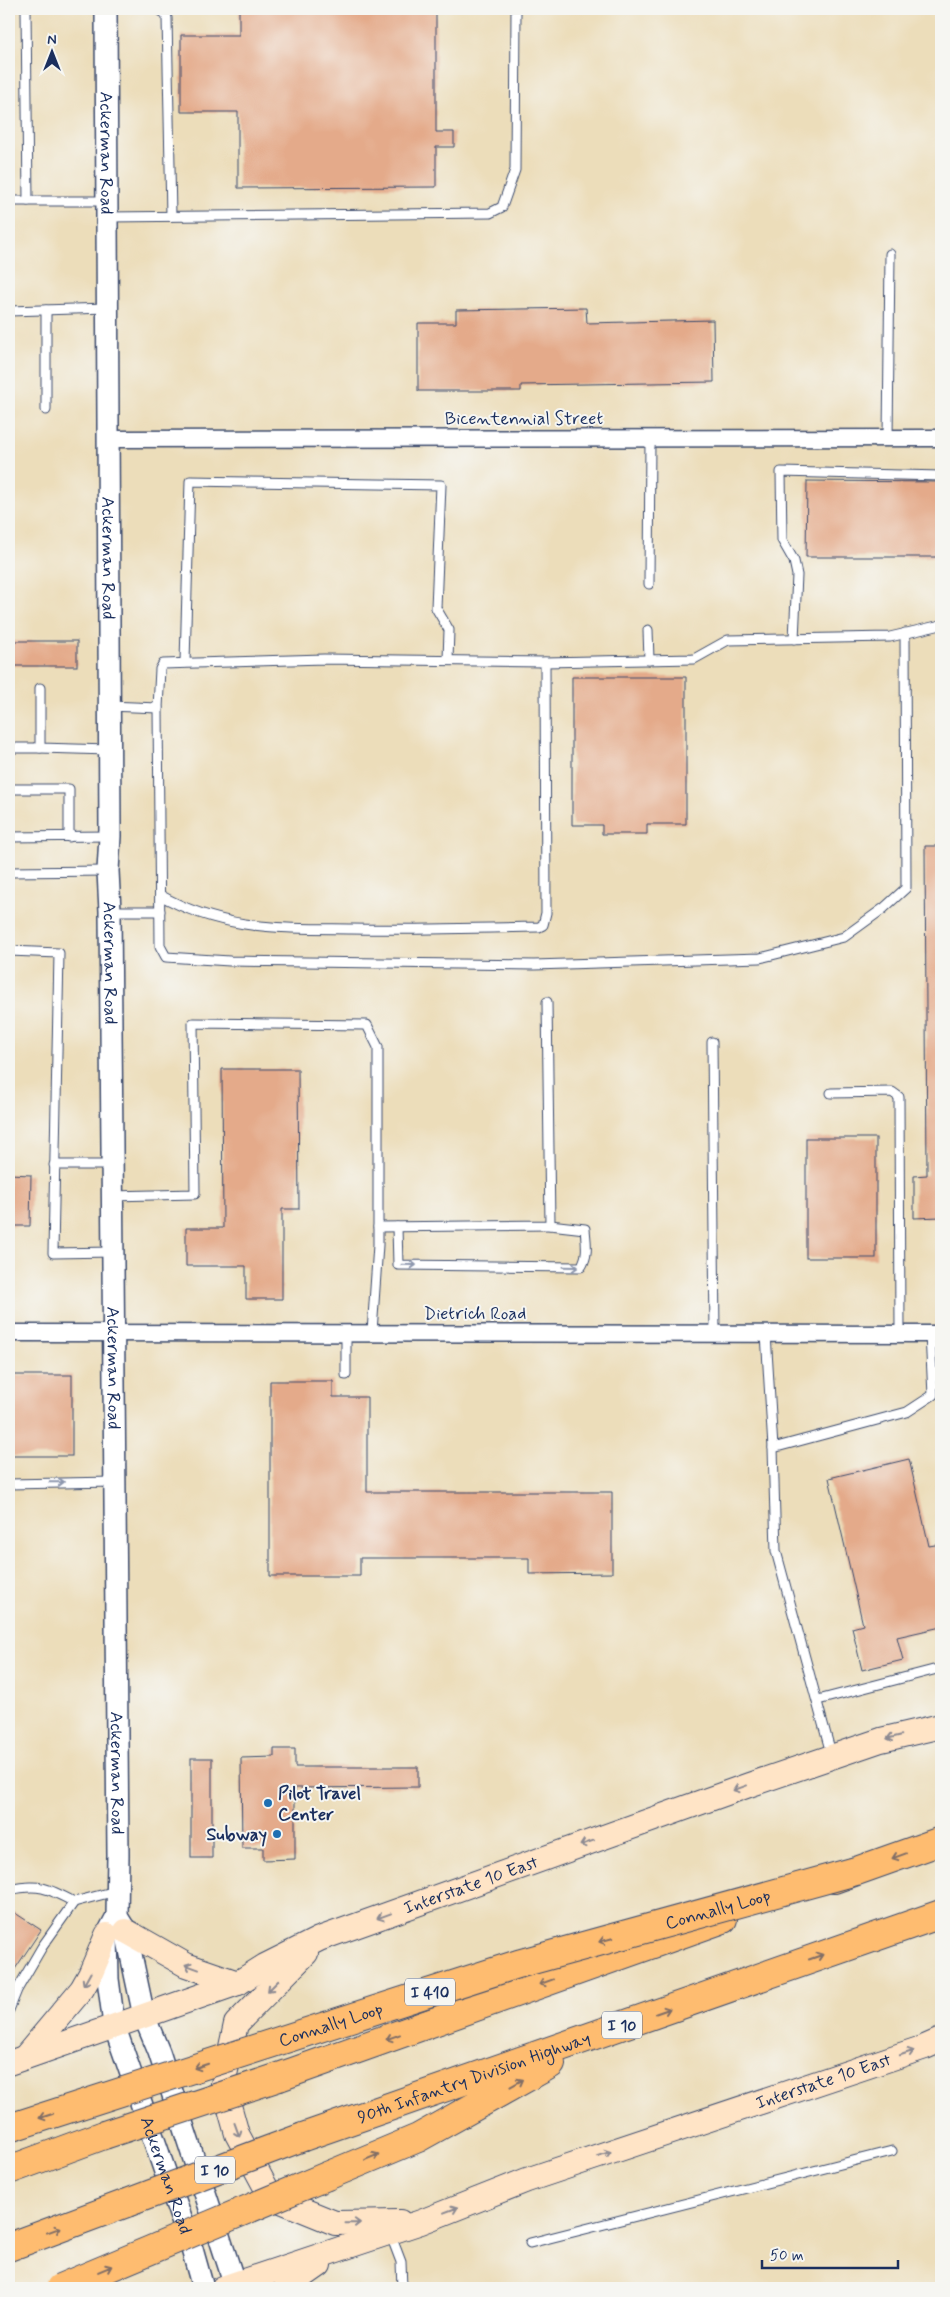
<svg xmlns="http://www.w3.org/2000/svg" width="950" height="2297" viewBox="0 0 950 2297" font-family="Mynerve,sans-serif">
<rect width="100%" height="100%" fill="#f6f6f2"/>
<filter id="ink" filterUnits="userSpaceOnUse"><feTurbulence type="fractalNoise" baseFrequency=".02" numOctaves="2"/><feDisplacementMap in="SourceGraphic" scale="10" xChannelSelector="R" yChannelSelector="G"/><feConvolveMatrix kernelMatrix="1 2 1 2 8 2 1 2 1" color-interpolation-filters="sRGB"/></filter>
<filter id="wash" filterUnits="userSpaceOnUse"><feTurbulence type="fractalNoise" baseFrequency=".0096" numOctaves="4" result="noise"/><feDisplacementMap in="SourceGraphic" scale="20" xChannelSelector="R" yChannelSelector="G"/><feGaussianBlur stdDeviation="1.12" result="paint"/><feColorMatrix in="noise" values="0 0 0 0 0 0 0 0 0 0 0 0 0 0 0 0 0 1.4 0 .05"/><feComposite in="paint" operator="in"/></filter>
<g filter="url(#wash)">
<rect width="100%" height="100%" fill="#ecddba"/>
<g id="blocks">
<g fill="#e4aa8a">
<polygon points="239,9 436,9 436,132 454,132 454,147 436,147 436,187 238,188 238,112 181,112 181,35 239,35"/>
<polygon points="586,308 587,323 713,320 714,382 521,385 521,391 418,391 418,323 456,323 456,310"/>
<polygon points="807,481 941,482 941,557 806,557"/>
<rect x="9" y="641" width="68" height="25"/>
<polygon points="572,677 686,677 686,824 647,824 647,834 602,834 602,825 572,825"/>
<polygon points="925,846 941,846 941,1217 914,1218 914,1176 927,1175"/>
<polygon points="222,1069 298,1069 299,1209 282,1209 282,1299 246,1299 246,1266 186,1266 186,1228 223,1228"/>
<rect x="806" y="1138" width="70" height="120"/>
<polygon points="9,1174 31,1175 30,1226 9,1226"/>
<rect x="9" y="1375" width="63" height="81"/>
<polygon points="270,1381 333,1381 333,1397 367,1397 367,1492 612,1492 612,1573 529,1574 529,1558 360,1558 360,1576 270,1576"/>
<polygon points="909,1459 929,1546 941,1544 941,1627 897,1637 903,1660 862,1670 852,1628 863,1625 829,1478"/>
<polygon points="274,1749 295,1749 295,1767 418,1767 418,1787 295,1788 295,1859 263,1860 263,1848 242,1848 241,1758 274,1757"/>
<rect x="191" y="1758" width="21" height="100"/>
<polygon points="9,1909 41,1930 9,1978"/>
</g>
</g>
</g>
<g filter="url(#ink)">
<use href="#blocks" fill-opacity="0" stroke="#3a496c" stroke-width="1"/>
<g fill="none" stroke-linecap="round" stroke-linejoin="round">
<defs>
<g id="service">
<polyline points="26,9 28,201"/>
<polyline points="157,9 165,13 167,18 171,216"/>
<polyline points="9,201 106,201"/>
<polyline points="107,217 490,213 502,207 515,170 516,9"/>
<polyline points="46,310 46,410"/>
<polyline points="9,311 107,308"/>
<polyline points="888,438 890,254"/>
<polyline points="649,584 650,438"/>
<polyline points="648,630 649,660"/>
<polyline points="794,639 797,575 794,561 782,540 781,472 941,476"/>
<polyline points="185,662 190,481 441,485 436,608 449,630 448,660"/>
<polyline points="545,662 694,659 728,640 890,637 941,625"/>
<polyline points="40,688 40,748 109,750"/>
<polyline points="109,706 158,708"/>
<polyline points="16,748 40,748"/>
<polyline points="9,789 69,789 69,837"/>
<polyline points="9,837 109,836"/>
<polyline points="9,872 108,871"/>
<path d="M160,895C223,931 281,928 352,929C414,930 476,928 539,927L543,925L546,913L545,662L324,659L163,664L160,669L158,708L160,946L166,957L230,961L534,965L760,958L844,937L884,908L906,888L905,633"/>
<polyline points="110,911 160,911"/>
<polyline points="9,951 59,953 53,1253 113,1252"/>
<polyline points="712,1042 715,1334"/>
<polyline points="831,1093 892,1092 899,1097 900,1334"/>
<polyline points="54,1165 112,1165"/>
<polyline points="112,1196 195,1194 193,1023 367,1025 378,1047 378,1245 372,1332"/>
<polyline points="378,1227 550,1225 547,1002"/>
<path d="M397,1227L398,1265L581,1267C589,1255 586,1242 585,1229L550,1225"/>
<polyline points="346,1332 346,1375"/>
<polyline points="766,1334 773,1448 907,1412 933,1395 930,1334"/>
<polyline points="773,1448 776,1551 832,1757"/>
<polyline points="9,1484 114,1482"/>
<polyline points="818,1700 941,1668"/>
<path d="M9,1890C38,1883 48,1888 74,1902"/>
<polyline points="9,2010 17,1990 42,1947 74,1902 116,1891"/>
<polyline points="390,2233 401,2262 402,2288"/>
<polyline points="530,2243 892,2151"/>
</g>
<g id="minor">
<polyline points="107,439 941,438"/>
<polyline points="9,1333 941,1334"/>
</g>
<g id="tertiary">
<path id="s1" d="M106,9L110,836L108,871L110,911L118,1855L117,1916L107,1935L108,1979L114,2025L192,2249L203,2288"/>
<polyline points="119,1920 126,1931 144,2016 159,2052 236,2288"/>
</g>
<g id="secondary">
<polyline points="126,1931 186,1965 238,1983"/>
<polyline points="306,1953 236,2024 223,2084 237,2134 271,2197 335,2223 400,2222"/>
<polyline points="25,2057 82,1989 90,1975 107,1935"/>
<path id="s2" d="M9,2063L238,1983L265,1966L319,1939L749,1785L881,1740L941,1726"/>
<path id="s3" d="M223,2288L421,2222L527,2180L925,2047L941,2040"/>
<polyline points="286,2288 319,2265"/>
</g>
<g id="motorway">
<polyline points="834,1879 941,1841"/>
<polyline points="279,2077 723,1919"/>
<path id="s4" d="M303,2137L941,1914"/>
<polyline points="9,2170 104,2135"/>
<polyline points="327,2176 418,2138 551,2064"/>
<polyline points="9,2247 127,2203"/>
</g>
</defs>
<use href="#service" stroke="#3a496c" stroke-width="11"/>
<use href="#minor" stroke="#3a496c" stroke-width="19"/>
<use href="#tertiary" stroke="#3a496c" stroke-width="24"/>
<use href="#secondary" stroke="#3a496c" stroke-width="26"/>
<use href="#motorway" stroke="#3a496c" stroke-width="30"/>
<use href="#service" stroke="#fff" stroke-width="9"/>
<use href="#minor" stroke="#fff" stroke-width="16"/>
<use href="#tertiary" stroke="#fff" stroke-width="21"/>
<use href="#secondary" stroke="#ffe4c6" stroke-width="24"/>
<use href="#motorway" stroke="#febc70" stroke-width="28"/>
<defs>
<g id="motorway-bridge">
<path id="s5" d="M9,2128L518,1964L856,1871"/>
<polyline points="104,2135 279,2077"/>
<polyline points="127,2203 303,2137"/>
<polyline points="60,2288 327,2176"/>
</g>
</defs>
<use href="#motorway-bridge" stroke="#3a496c" stroke-width="30" stroke-linecap="butt"/>
<use href="#motorway-bridge" stroke="#febc70" stroke-width="28"/>
</g>
<defs><path id="oneway-shaft" d="M-6 0H5M1.5-3L5.5 0L1.5 3" fill="none" stroke-width="1.6" stroke-linecap="round" stroke-linejoin="round" transform="scale(1.25)"/></defs>
<g stroke="#8d97ae">
<use href="#oneway-shaft" transform="translate(409 1265) rotate(1)"/>
<use href="#oneway-shaft" transform="translate(571 1267) rotate(1)"/>
<use href="#oneway-shaft" transform="translate(57 1482) rotate(-1)"/>
</g>
<g stroke="#8d8a92">
<use href="#oneway-shaft" transform="translate(894 1737) rotate(167)"/>
<use href="#oneway-shaft" transform="translate(740 1788) rotate(160)"/>
<use href="#oneway-shaft" transform="translate(587 1843) rotate(160)"/>
<use href="#oneway-shaft" transform="translate(384 1916) rotate(160)"/>
<use href="#oneway-shaft" transform="translate(192 1967) rotate(-160)"/>
<use href="#oneway-shaft" transform="translate(87 1979) rotate(119)"/>
<use href="#oneway-shaft" transform="translate(273 1986) rotate(135)"/>
<use href="#oneway-shaft" transform="translate(907 2053) rotate(-18)"/>
<use href="#oneway-shaft" transform="translate(237 2130) rotate(70)"/>
<use href="#oneway-shaft" transform="translate(604 2154) rotate(-18)"/>
<use href="#oneway-shaft" transform="translate(451 2210) rotate(-21)"/>
<use href="#oneway-shaft" transform="translate(353 2223) rotate(-1)"/>
</g>
<g stroke="#816e66">
<use href="#oneway-shaft" transform="translate(899 1856) rotate(160)"/>
<use href="#oneway-shaft" transform="translate(606 1940) rotate(165)"/>
<use href="#oneway-shaft" transform="translate(816 1957) rotate(-19)"/>
<use href="#oneway-shaft" transform="translate(546 1982) rotate(160)"/>
<use href="#oneway-shaft" transform="translate(663 2011) rotate(-19)"/>
<use href="#oneway-shaft" transform="translate(393 2037) rotate(160)"/>
<use href="#oneway-shaft" transform="translate(201 2066) rotate(162)"/>
<use href="#oneway-shaft" transform="translate(517 2083) rotate(-29)"/>
<use href="#oneway-shaft" transform="translate(46 2116) rotate(162)"/>
<use href="#oneway-shaft" transform="translate(372 2157) rotate(-23)"/>
<use href="#oneway-shaft" transform="translate(54 2230) rotate(-20)"/>
<use href="#oneway-shaft" transform="translate(105 2269) rotate(-23)"/>
</g>
</g>
<g fill="#1f6fb2" stroke="#f6f6f2" stroke-width="2">
<circle cx="268" cy="1803" r="5"/>
<circle cx="277" cy="1834" r="5"/>
</g>
<g text-anchor="middle" stroke-width="4" stroke-linejoin="round" paint-order="stroke">
<g fill="#f6f6f2" stroke="#5d6b8a" stroke-width="1">
<rect x="405" y="1978.5" width="50" height="27" rx="4"/>
<rect x="602" y="2011.5" width="40" height="27" rx="4"/>
<rect x="195" y="2156.5" width="40" height="27" rx="4"/>
</g>
<g font-size="16" font-weight="bold" fill="#1b2f5e">
<text x="430" y="1998">I 410</text>
<text x="622" y="2031">I 10</text>
<text x="215" y="2176">I 10</text>
</g>
<g font-size="18" fill="#1b2f5e" stroke="#f6f6f2">
<text dy="6" stroke="none"><textPath href="#s1" startOffset="144">Ackerman Road</textPath></text>
<text x="524" y="424">Bicentennial Street</text>
<text dy="6" stroke="none"><textPath href="#s1" startOffset="549">Ackerman Road</textPath></text>
<text dy="6" stroke="none"><textPath href="#s1" startOffset="954">Ackerman Road</textPath></text>
<text x="475" y="1319">Dietrich Road</text>
<text dy="6" stroke="none"><textPath href="#s1" startOffset="1359">Ackerman Road</textPath></text>
<text dy="6" stroke="none"><textPath href="#s1" startOffset="1764">Ackerman Road</textPath></text>
<text dy="6" stroke="none"><textPath href="#s2" startOffset="496">Interstate 10 East</textPath></text>
<text dy="6" stroke="none"><textPath href="#s5" startOffset="742">Connally Loop</textPath></text>
<text dy="6" stroke="none"><textPath href="#s5" startOffset="338">Connally Loop</textPath></text>
<text dy="6" stroke="none"><textPath href="#s4" startOffset="181">90th Infantry Division Highway</textPath></text>
<text dy="6" stroke="none"><textPath href="#s3" startOffset="635">Interstate 10 East</textPath></text>
<text dy="6" stroke="none"><textPath href="#s1" startOffset="2178">Ackerman Road</textPath></text>
</g>
<g font-size="18" font-weight="bold" fill="#1b2f5e" stroke="#f6f6f2" text-anchor="start">
<text x="278" y="1799">Pilot Travel<tspan x="278" dy="21">Center</tspan></text>
<text x="267" y="1840" text-anchor="end">Subway</text>
</g>
</g>
<rect width="950" height="2297" fill="none" stroke="#f6f6f2" stroke-width="30"/>
<g transform="translate(52 52)" stroke="#f6f6f2" stroke-width="4" paint-order="stroke">
<path d="M0-4L9 19L0 12L-9 19Z" fill="#1b2f5e"/>
<text y="-8" font-size="14" font-weight="bold" text-anchor="middle" fill="#1b2f5e">N</text>
</g>
<path d="M762 2260v8h136v-8" fill="none" stroke="#1b2f5e" stroke-width="2.5"/>
<text x="770" y="2260" font-size="15" fill="#1b2f5e" stroke="#f6f6f2" stroke-width="4" paint-order="stroke">50 m</text>
</svg>
